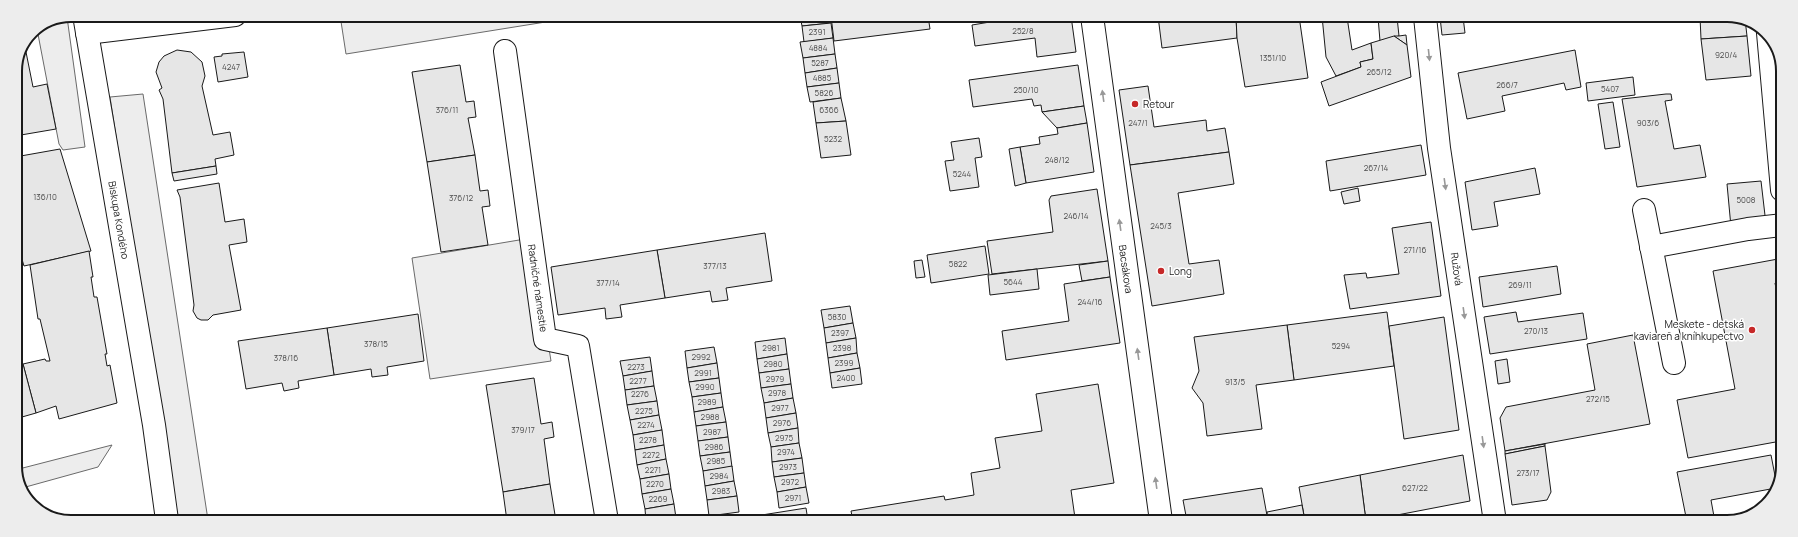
<svg xmlns="http://www.w3.org/2000/svg" width="1798" height="537" viewBox="0 0 1798 537" font-family="Manrope,sans-serif">
<rect width="100%" height="100%" fill="#fff"/>
<g fill="#ededed" stroke="#6a6a6a">
<polygon points="340,15 583,16 346,54"/>
<polygon points="67,17 85,147 63,150 59,144 37,29"/>
<polygon points="143,94 208,520 175,520 110,97"/>
<polygon points="531,238 551,361 430,379 412,258"/>
<polygon points="112,445 98,467 22,488 15,470"/>
</g>
<g fill="#e6e6e6" stroke="#1a1a1a">
<polygon points="800,16 830,16 831,23 802,26"/>
<polygon points="831,16 928,16 930,29 834,41"/>
<polygon points="1000,16 1026,16 1001,19"/>
<polygon points="1026,16 1071,16 1076,52 1037,57 1035,38 975,46 972,25"/>
<polygon points="1158,16 1236,16 1237,38 1162,48"/>
<polygon points="1299,16 1308,78 1245,87 1237,38 1236,17"/>
<polygon points="1322,16 1347,17 1352,50 1371,43 1373,59 1360,62 1361,67 1336,76 1326,57"/>
<polygon points="1378,17 1397,17 1399,36 1380,41"/>
<polygon points="1440,17 1463,17 1465,33 1442,35"/>
<polygon points="1700,17 1741,17 1745,19 1747,36 1701,39"/>
<polygon points="831,23 833,38 804,42 802,26"/>
<polygon points="1406,35 1407,45 1394,36 1399,36"/>
<polygon points="1394,36 1407,45 1411,77 1329,106 1321,82 1361,67 1360,62 1373,59 1371,43"/>
<polygon points="1747,36 1751,76 1706,80 1701,39"/>
<polygon points="833,38 835,54 803,58 800,42"/>
<polygon points="25,47 33,87 47,84 56,129 15,136 15,71"/>
<polygon points="177,50 191,52 202,62 205,76 202,86 213,135 230,132 234,155 215,159 216,166 172,173 163,99 159,90 162,88 156,72 159,62 164,56"/>
<polygon points="1575,50 1581,87 1566,90 1564,83 1502,96 1505,111 1467,119 1458,73"/>
<polygon points="244,52 248,77 218,82 214,57 222,56 222,54"/>
<polygon points="835,54 837,68 805,73 803,58"/>
<polygon points="460,65 466,102 474,101 476,117 468,118 475,155 427,162 412,72"/>
<polygon points="1078,65 1084,106 1042,112 1041,105 1034,106 1032,99 973,107 969,80"/>
<polygon points="837,68 839,83 807,87 805,73"/>
<polygon points="1633,77 1635,95 1588,101 1586,83"/>
<polygon points="839,83 841,98 810,102 807,87"/>
<polygon points="1148,86 1154,127 1206,120 1207,131 1225,128 1229,152 1130,165 1119,90"/>
<polygon points="1666,94 1671,94 1672,100 1665,101 1674,149 1700,145 1706,177 1637,187 1622,99"/>
<polygon points="841,98 846,121 816,123 813,102"/>
<polygon points="1613,102 1620,147 1605,149 1598,104"/>
<polygon points="1084,106 1087,123 1057,128 1042,112"/>
<polygon points="846,121 851,155 821,158 816,123"/>
<polygon points="1087,123 1094,172 1026,183 1020,147 1040,144 1039,137 1058,134 1057,128"/>
<polygon points="979,138 982,157 975,158 979,187 950,191 945,161 954,160 951,142"/>
<polygon points="1421,145 1426,175 1330,191 1326,161"/>
<polygon points="1020,147 1026,183 1015,186 1009,149"/>
<polygon points="60,149 91,251 24,266 15,236 15,157"/>
<polygon points="1229,152 1234,184 1178,193 1189,264 1219,260 1224,294 1152,306 1130,165"/>
<polygon points="475,155 480,191 488,190 490,206 482,207 488,245 441,252 427,162"/>
<polygon points="216,166 217,174 174,181 172,173"/>
<polygon points="1535,168 1540,194 1494,202 1498,226 1472,230 1465,182"/>
<polygon points="1761,181 1766,224 1731,227 1727,184"/>
<polygon points="219,183 225,222 244,219 247,242 229,245 241,310 213,315 208,320 201,320 197,318 193,311 194,305 180,197 177,190"/>
<polygon points="1358,188 1360,201 1344,204 1341,192"/>
<polygon points="1097,189 1108,261 992,274 987,241 1053,232 1049,200 1051,196"/>
<polygon points="1431,222 1441,296 1350,309 1344,275 1366,273 1367,278 1399,274 1392,228"/>
<polygon points="765,233 772,281 726,288 728,300 712,302 710,291 665,298 657,250"/>
<polygon points="985,246 989,274 931,283 927,255"/>
<polygon points="657,250 665,298 620,305 622,317 606,319 605,308 558,315 551,267"/>
<polygon points="89,251 93,277 91,277 94,297 97,297 107,354 105,354 107,366 110,365 117,403 59,419 56,406 36,413 23,364 45,359 46,361 50,361 40,319 38,319 30,265"/>
<polygon points="1778,259 1782,282 1775,283 1782,321 1781,441 1688,458 1677,400 1735,389 1713,271"/>
<polygon points="922,260 925,277 916,278 914,261"/>
<polygon points="1108,261 1110,277 1082,281 1079,265"/>
<polygon points="1557,266 1561,294 1483,307 1479,277"/>
<polygon points="1037,269 1039,289 990,295 988,275"/>
<polygon points="1110,277 1120,343 1006,360 1002,331 1069,321 1064,284"/>
<polygon points="850,306 853,323 824,328 821,310"/>
<polygon points="1387,312 1394,366 1294,380 1287,325"/>
<polygon points="1516,312 1518,322 1583,313 1587,339 1490,354 1484,317"/>
<polygon points="418,314 424,361 387,367 388,375 372,377 371,369 334,375 327,328"/>
<polygon points="1444,317 1459,430 1404,439 1389,326"/>
<polygon points="853,323 856,338 826,343 824,328"/>
<polygon points="1287,325 1294,380 1256,385 1262,429 1207,436 1203,403 1192,388 1199,371 1194,337"/>
<polygon points="327,328 334,375 298,381 299,388 284,391 282,383 246,389 238,341"/>
<polygon points="1633,335 1650,424 1505,451 1500,418 1506,407 1595,390 1587,344"/>
<polygon points="785,338 787,354 757,359 755,342"/>
<polygon points="856,338 857,353 828,358 826,343"/>
<polygon points="714,347 717,363 687,368 685,351"/>
<polygon points="857,353 860,368 830,373 828,358"/>
<polygon points="787,354 789,369 759,373 757,359"/>
<polygon points="650,357 652,371 623,376 620,361"/>
<polygon points="1507,359 1510,382 1498,384 1495,361"/>
<polygon points="717,363 719,378 689,382 687,368"/>
<polygon points="23,364 36,413 15,419 15,366"/>
<polygon points="860,368 862,384 832,388 830,373"/>
<polygon points="789,369 791,384 761,388 759,373"/>
<polygon points="652,371 654,386 625,390 623,376"/>
<polygon points="534,378 541,424 552,422 554,437 544,439 550,484 503,492 486,385"/>
<polygon points="719,378 721,393 692,397 689,382"/>
<polygon points="791,384 793,398 764,403 761,388"/>
<polygon points="1098,384 1114,483 1071,490 1075,518 1059,521 853,521 851,511 944,496 945,500 974,495 971,473 1000,468 995,438 1042,431 1036,394"/>
<polygon points="654,386 657,401 627,405 625,390"/>
<polygon points="721,393 723,407 694,412 692,397"/>
<polygon points="793,398 796,413 766,418 764,403"/>
<polygon points="657,401 659,415 630,420 627,405"/>
<polygon points="723,407 726,422 696,426 694,412"/>
<polygon points="796,413 798,428 768,433 766,418"/>
<polygon points="659,415 662,430 633,435 630,420"/>
<polygon points="726,422 728,437 698,441 696,426"/>
<polygon points="798,428 799,443 771,447 768,433"/>
<polygon points="662,430 664,445 635,450 633,435"/>
<polygon points="728,437 730,452 700,456 698,441"/>
<polygon points="799,443 802,458 772,462 771,447"/>
<polygon points="1545,444 1545,446 1505,454 1505,451"/>
<polygon points="664,445 666,459 637,465 635,450"/>
<polygon points="1545,446 1551,492 1547,500 1512,505 1505,454"/>
<polygon points="730,452 732,467 703,471 700,456"/>
<polygon points="1463,455 1470,501 1366,521 1360,475"/>
<polygon points="1771,455 1777,486 1776,488 1711,500 1715,522 1687,522 1677,472"/>
<polygon points="802,458 804,473 774,477 772,462"/>
<polygon points="666,459 669,474 640,479 637,465"/>
<polygon points="732,466 734,481 705,486 703,471"/>
<polygon points="804,473 806,487 777,492 774,477"/>
<polygon points="669,474 671,489 642,494 640,479"/>
<polygon points="1360,475 1366,521 1305,521 1299,487"/>
<polygon points="734,481 737,496 707,500 705,486"/>
<polygon points="550,484 556,521 507,521 503,492"/>
<polygon points="806,487 809,503 779,508 777,492"/>
<polygon points="1262,488 1268,521 1187,521 1183,500"/>
<polygon points="671,489 674,504 645,509 642,494"/>
<polygon points="737,496 739,512 709,516 707,500"/>
<polygon points="674,504 676,518 663,521 646,521 645,509"/>
<polygon points="1302,505 1305,521 1268,521 1267,512"/>
<polygon points="806,508 808,521 724,521"/>
</g>
<g fill="none" stroke-linecap="round" stroke-linejoin="round">
<defs>
<g id="minor">
<polyline points="84,15 154,425 167,520"/>
<polyline points="1092,16 1161,521"/>
<polyline points="1425,17 1439,148 1495,522"/>
<polyline points="87,33 235,15"/>
<polyline points="1768,33 1782,190"/>
<polyline points="505,51 545,339 578,346 607,521"/>
<polyline points="1644,210 1674,363"/>
<polyline points="1651,247 1748,229 1782,225"/>
</g>
</defs>
<use href="#minor" stroke="#1a1a1a" stroke-width="24"/>
<use href="#minor" stroke="#fff" stroke-width="22"/>
</g>
<defs><path id="oneway-solid" d="M-6-.8H1V-3.2L6.5 0L1 3.2V.8H-6Z"/></defs>
<g fill="#989898">
<use href="#oneway-solid" transform="translate(1429 55) rotate(84)"/>
<use href="#oneway-solid" transform="translate(1103 96) rotate(-98)"/>
<use href="#oneway-solid" transform="translate(1445 184) rotate(82)"/>
<use href="#oneway-solid" transform="translate(1120 225) rotate(-98)"/>
<use href="#oneway-solid" transform="translate(1464 313) rotate(82)"/>
<use href="#oneway-solid" transform="translate(1138 354) rotate(-98)"/>
<use href="#oneway-solid" transform="translate(1483 442) rotate(82)"/>
<use href="#oneway-solid" transform="translate(1156 483) rotate(-98)"/>
</g>
<g fill="#c62828" stroke="#fff" stroke-width="1.5">
<circle cx="1135" cy="104" r="4"/>
<circle cx="1161" cy="271" r="4"/>
<circle cx="1752" cy="330" r="4"/>
</g>
<g text-anchor="middle" stroke-width="3" stroke-linejoin="round" paint-order="stroke">
<g font-size="8" fill="#4d4d4d">
<text x="1023" y="34">252/8</text>
<text x="817" y="35">2391</text>
<text x="818" y="51">4884</text>
<text x="1726" y="58">920/4</text>
<text x="1273" y="61">1351/10</text>
<text x="820" y="66">5287</text>
<text x="231" y="70">4247</text>
<text x="1379" y="75">265/12</text>
<text x="822" y="81">4885</text>
<text x="1507" y="88">266/7</text>
<text x="1610" y="92">5407</text>
<text x="1026" y="93">250/10</text>
<text x="824" y="96">5826</text>
<text x="447" y="113">376/11</text>
<text x="829" y="113">6366</text>
<text x="1138" y="126">247/1</text>
<text x="1648" y="126">903/6</text>
<text x="833" y="142">5232</text>
<text x="1057" y="163">248/12</text>
<text x="1376" y="171">267/14</text>
<text x="962" y="177">5244</text>
<text x="45" y="200">136/10</text>
<text x="461" y="201">376/12</text>
<text x="1746" y="203">5008</text>
<text x="1076" y="219">246/14</text>
<text x="1161" y="229">245/3</text>
<text x="1415" y="253">271/16</text>
<text x="958" y="267">5822</text>
<text x="715" y="269">377/13</text>
<text x="1013" y="285">5644</text>
<text x="608" y="286">377/14</text>
<text x="1520" y="288">269/11</text>
<text x="1090" y="305">244/16</text>
<text x="837" y="320">5830</text>
<text x="1536" y="334">270/13</text>
<text x="840" y="336">2397</text>
<text x="376" y="347">378/15</text>
<text x="1341" y="349">5294</text>
<text x="771" y="351">2981</text>
<text x="842" y="351">2398</text>
<text x="701" y="360">2992</text>
<text x="286" y="361">378/16</text>
<text x="844" y="366">2399</text>
<text x="773" y="367">2980</text>
<text x="636" y="370">2273</text>
<text x="703" y="376">2991</text>
<text x="846" y="381">2400</text>
<text x="775" y="382">2979</text>
<text x="638" y="384">2277</text>
<text x="1235" y="385">913/5</text>
<text x="705" y="390">2990</text>
<text x="777" y="396">2978</text>
<text x="640" y="397">2276</text>
<text x="1598" y="402">272/15</text>
<text x="707" y="405">2989</text>
<text x="780" y="411">2977</text>
<text x="644" y="414">2275</text>
<text x="710" y="420">2988</text>
<text x="782" y="426">2976</text>
<text x="646" y="428">2274</text>
<text x="523" y="433">379/17</text>
<text x="712" y="435">2987</text>
<text x="784" y="441">2975</text>
<text x="648" y="443">2278</text>
<text x="714" y="450">2986</text>
<text x="786" y="455">2974</text>
<text x="651" y="458">2272</text>
<text x="716" y="464">2985</text>
<text x="788" y="470">2973</text>
<text x="653" y="473">2271</text>
<text x="1528" y="476">273/17</text>
<text x="719" y="479">2984</text>
<text x="790" y="485">2972</text>
<text x="655" y="487">2270</text>
<text x="1415" y="491">627/22</text>
<text x="721" y="494">2983</text>
<text x="793" y="501">2971</text>
<text x="658" y="502">2269</text>
</g>
<g font-size="10" fill="#1a1a1a" stroke="#fff" text-anchor="start">
<text x="1143" y="108">Retour</text>
<text x="1169" y="275">Long</text>
<text x="1744" y="328" text-anchor="end">Meskete - detská<tspan x="1744" dy="12">kaviareň a kníhkupectvo</tspan></text>
</g>
<g font-size="10" fill="#1a1a1a" stroke="#fff">
<text transform="translate(119 220) rotate(80)" y="4">Biskupa Kondého</text>
<text transform="translate(1126 269) rotate(82)" y="4">Bacsákova</text>
<text transform="translate(1457 269) rotate(82)" y="4">Ružová</text>
<text transform="translate(538 288) rotate(82)" y="4">Radničné námestie</text>
</g>
</g>
<path d="M0 0H1798V537H0ZM71 22H1727A49 49 0 0 1 1776 71V466A49 49 0 0 1 1727 515H71A49 49 0 0 1 22 466V71A49 49 0 0 1 71 22Z" fill="#ededed" fill-rule="evenodd"/>
<path fill="none" stroke="#1a1a1a" stroke-width="2" d="M71 22H1727A49 49 0 0 1 1776 71V466A49 49 0 0 1 1727 515H71A49 49 0 0 1 22 466V71A49 49 0 0 1 71 22Z"/>
</svg>
